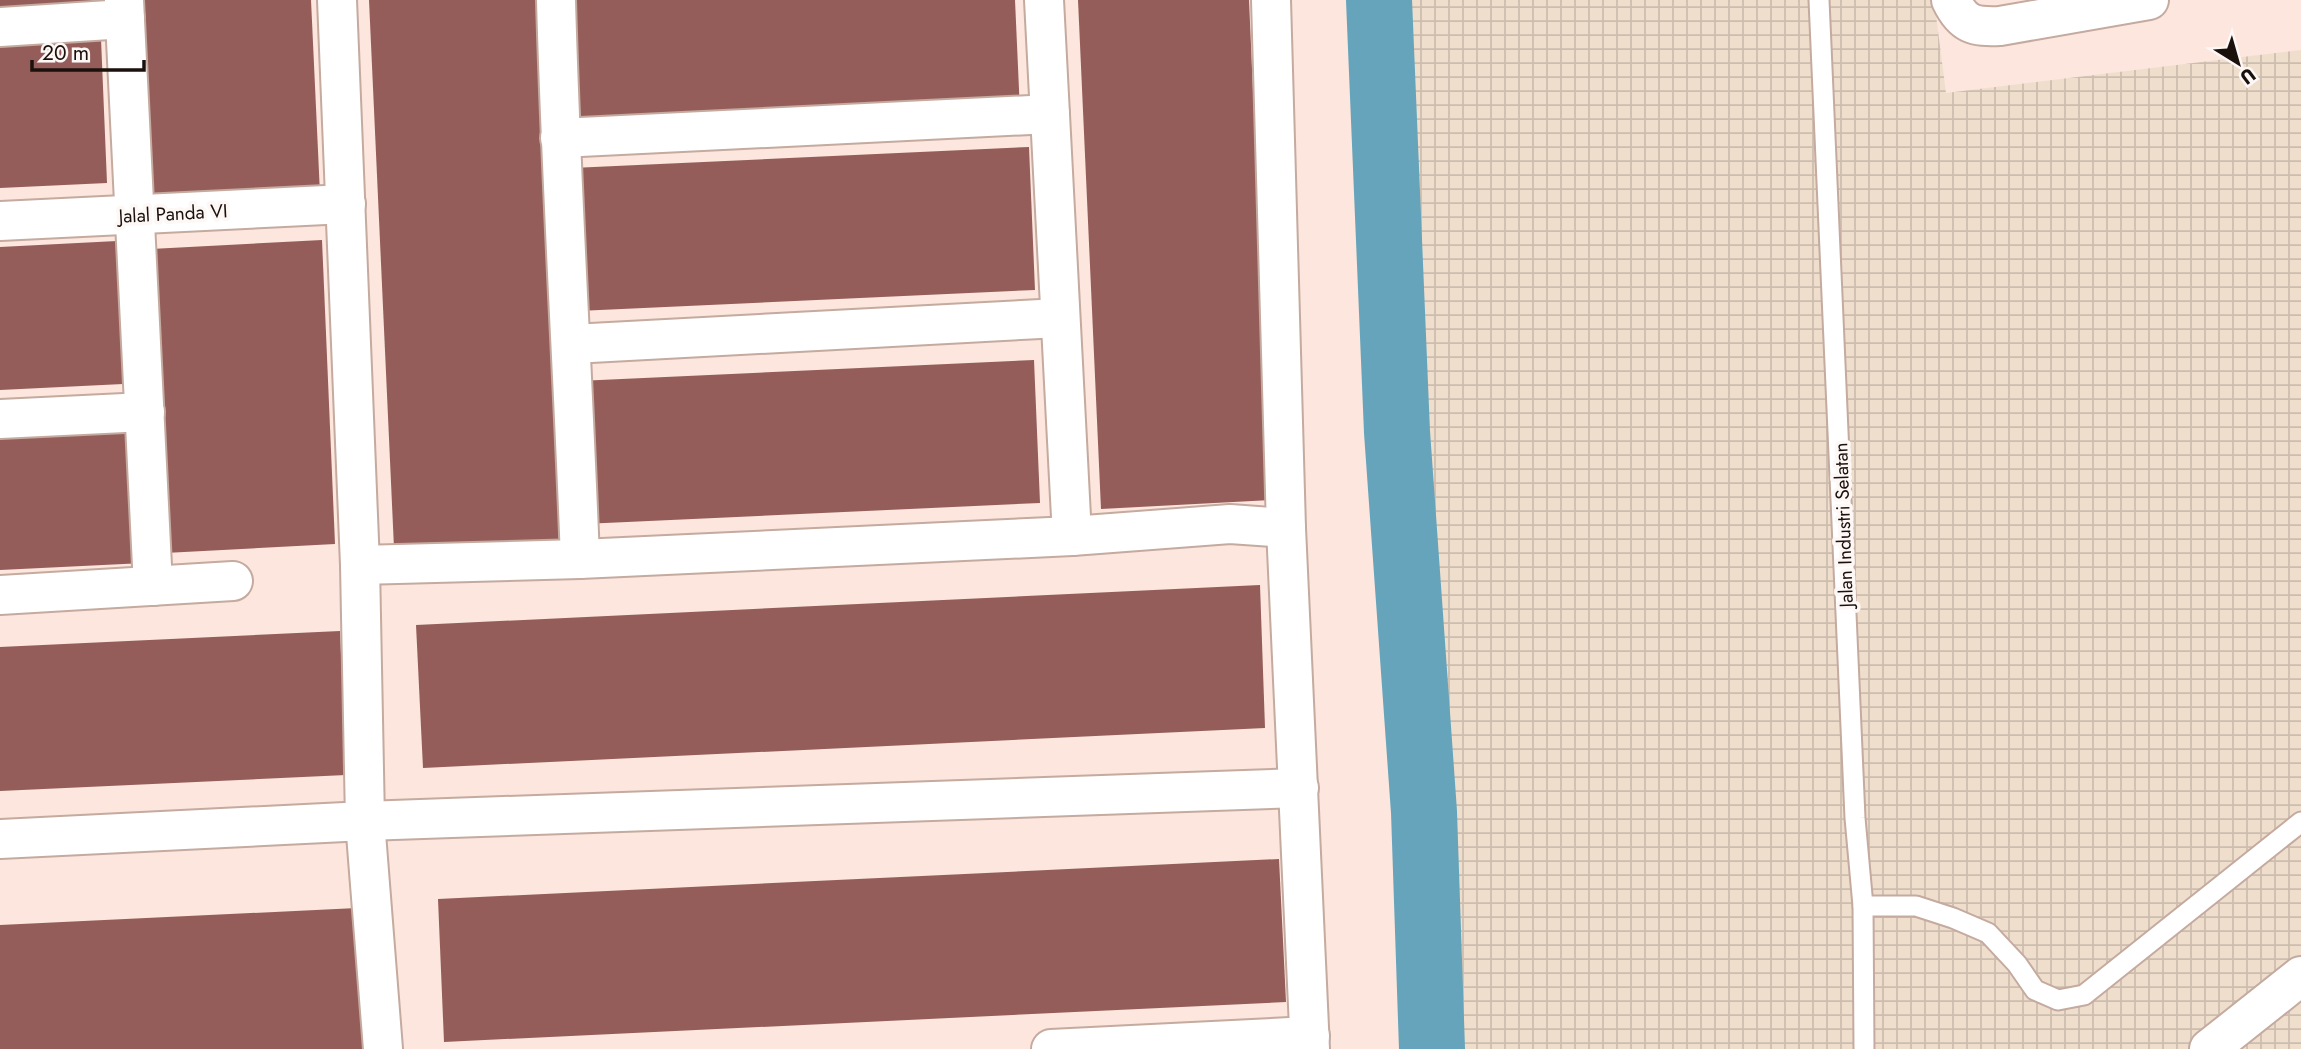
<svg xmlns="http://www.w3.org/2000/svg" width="2301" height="1049" viewBox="0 0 2301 1049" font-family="Jost,sans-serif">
<defs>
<pattern id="industrial-grid" width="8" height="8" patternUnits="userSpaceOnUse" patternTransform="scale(1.75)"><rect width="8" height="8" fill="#f0decd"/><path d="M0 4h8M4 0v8" fill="none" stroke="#cdbdaf"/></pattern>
</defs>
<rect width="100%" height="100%" fill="#fce6dd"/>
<polygon fill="url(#industrial-grid)" points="1380,0 1934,0 1946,93 2301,50 2301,1049 1427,1049"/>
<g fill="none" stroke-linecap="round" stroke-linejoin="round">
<polyline stroke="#65a4ba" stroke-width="66" points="1379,0 1397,432 1424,812 1432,1049"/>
</g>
<g fill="#945d5a">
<polygon points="0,0 95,0 96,10 0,15"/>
<polygon points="140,0 311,0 320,194 149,202"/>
<polygon points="369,0 540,0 564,539 394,548"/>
<polygon points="557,0 1015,0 1020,112 563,133"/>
<polygon points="1078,0 1249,0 1271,500 1101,509"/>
<polygon points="101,39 107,183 0,188 0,44"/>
<polygon points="1029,147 1035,290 578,311 572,168"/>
<polygon points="322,240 335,544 165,553 151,249"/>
<polygon points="117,241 123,384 0,390 0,247"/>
<polygon points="1034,360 1040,503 583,524 578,381"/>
<polygon points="138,420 144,563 0,570 0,426"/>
<polygon points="1260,585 1265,728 423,768 416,625"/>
<polygon points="340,631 346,775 0,791 0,647"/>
<polygon points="1279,859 1286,1002 444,1042 438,899"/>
<polygon points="357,908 363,1049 0,1049 0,925"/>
</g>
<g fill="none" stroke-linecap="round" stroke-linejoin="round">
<defs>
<g id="lane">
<polyline points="1819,0 1855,818 1863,906 1864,1049"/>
<polyline points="1863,906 1916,906 1953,918 1988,933 2017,964 2035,990 2058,1000 2084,995 2301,822"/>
</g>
<g id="street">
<polyline points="124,0 153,586"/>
<polyline points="337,0 360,565 365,821 383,1049"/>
<path d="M556,0C561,186 573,372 580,559"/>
<polyline points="1044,0 1072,536"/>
<polyline points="1271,0 1286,528 1310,1049"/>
<path d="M1951,0C1963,25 1974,27 2000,26L2149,0"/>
<polyline points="0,27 125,19"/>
<polyline points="560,138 1050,114"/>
<polyline points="0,221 346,204"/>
<polyline points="572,344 1060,318"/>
<polyline points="0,419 145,412"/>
<polyline points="360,565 580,559 1072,536 1230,524 1286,528"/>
<polyline points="0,595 233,581"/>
<polyline points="0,839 365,821 1299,788"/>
<polyline points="1051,1049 1310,1036"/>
<polyline points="2209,1049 2301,976"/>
</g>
</defs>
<use href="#lane" stroke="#c4aa9f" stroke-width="23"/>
<use href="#street" stroke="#c4aa9f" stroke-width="42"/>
<use href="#lane" stroke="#fff" stroke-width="19"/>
<use href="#street" stroke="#fff" stroke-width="38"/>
</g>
<g text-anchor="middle" stroke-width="7" stroke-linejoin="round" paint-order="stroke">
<g font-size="19" fill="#1a110d" stroke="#fdf7f5">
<text transform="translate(173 213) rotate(-3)" y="7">Jalal Panda VI</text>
<text transform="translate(1843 525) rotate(-92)" y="7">Jalan Industri Selatan</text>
</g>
</g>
<g transform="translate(2238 63) rotate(143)" stroke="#fdf7f5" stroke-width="5" paint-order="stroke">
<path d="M0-5L12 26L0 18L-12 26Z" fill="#1a110d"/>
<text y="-10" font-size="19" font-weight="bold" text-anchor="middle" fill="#1a110d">U</text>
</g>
<path d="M32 60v10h112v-10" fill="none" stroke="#1a110d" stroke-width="3.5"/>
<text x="42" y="60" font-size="21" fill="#1a110d" stroke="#fdf7f5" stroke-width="5" paint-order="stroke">20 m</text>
</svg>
